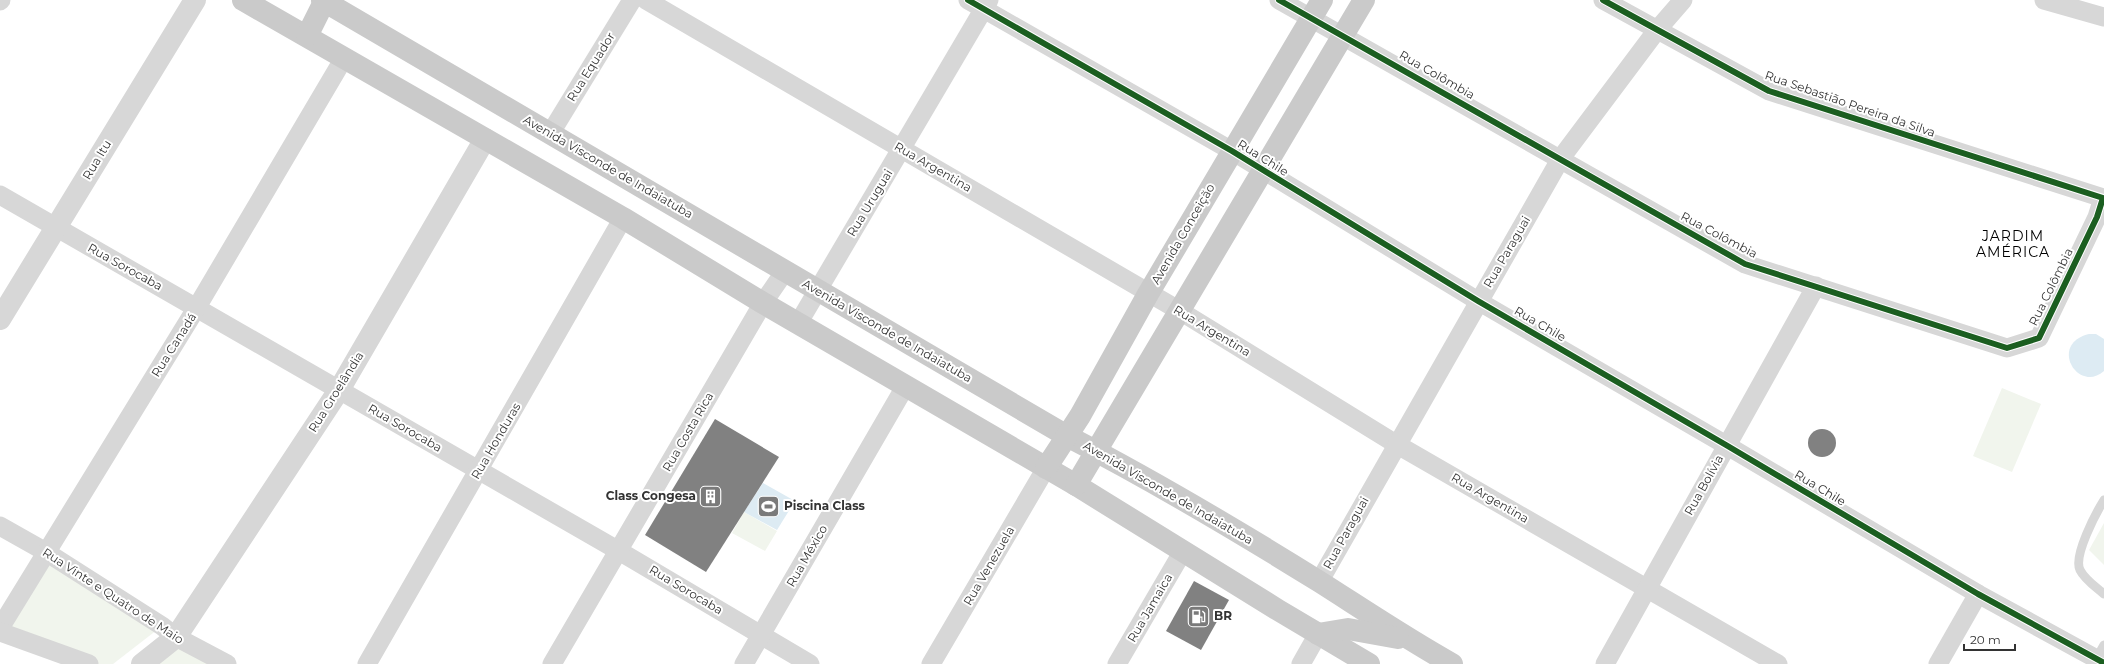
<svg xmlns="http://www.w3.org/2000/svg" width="2104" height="664" viewBox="0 0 2104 664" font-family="Montserrat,sans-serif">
<rect width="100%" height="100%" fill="#fff"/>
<g fill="#f1f5ed">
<polygon points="2002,388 2041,404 2012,472 1973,456"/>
<polygon points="744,512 777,531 765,551 732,533"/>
<polygon points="2104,523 2104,565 2089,550"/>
<polygon points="46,552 162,626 113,664 89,664 0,632"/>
<polygon points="176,637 225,664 143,664"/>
</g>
<g fill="#ddebf3">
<path d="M2089,334H2096L2104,339V371C2078,394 2048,344 2089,334Z"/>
<polygon points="763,483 795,501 777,530 744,512"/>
</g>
<g fill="#818181">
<polygon points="715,419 779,457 706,572 645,535"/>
<circle cx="1822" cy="443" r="14"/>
<polygon points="1194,581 1229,600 1201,650 1166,631"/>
</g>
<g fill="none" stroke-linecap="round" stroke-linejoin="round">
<g stroke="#d7d7d7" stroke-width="9">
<path d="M2104,500C2096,513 2073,556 2080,570C2085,580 2096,587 2104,594"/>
<polyline points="2096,659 2104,645"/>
</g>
<g stroke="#d7d7d7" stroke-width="19">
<polyline points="646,0 1180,311 1396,444 1778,664"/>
<polyline points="968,0 1232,151 1478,301 1726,445 1978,594 2104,663"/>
<polyline points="1279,0 1745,264 2007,348 2039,338 2097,217 2103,198 1769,91 1603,0"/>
<polyline points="2044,0 2104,17"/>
<polyline points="0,1 1,0"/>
<polyline points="550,134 632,0"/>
<polyline points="0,195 619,551 810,664"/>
<polyline points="799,322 989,0"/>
<polyline points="0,526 46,552 162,626 176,637 227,664"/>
<polyline points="1319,582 1561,158 1657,30 1683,0"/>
<polyline points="0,628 197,307 344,58"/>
<polyline points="0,632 89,664"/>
<polyline points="367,664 623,218"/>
<polyline points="552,664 763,303 785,271"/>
<polyline points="744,664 906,385"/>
<polyline points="931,664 1046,468"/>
<polyline points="1117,664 1183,551"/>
<polyline points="1301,664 1318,634"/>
<polyline points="1605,664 1816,286"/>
<polyline points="1938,664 1978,594"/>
</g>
<g stroke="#d7d7d7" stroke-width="22">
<polyline points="0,319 195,0"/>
<polyline points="142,664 176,637 339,390 485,139"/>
</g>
<g stroke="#cacaca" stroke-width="22">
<polyline points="243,0 623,218 763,303 1076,485 1278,610 1369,664"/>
<path d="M322,0L1067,436C1154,481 1238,531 1320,582C1364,610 1407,639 1452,664"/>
<polyline points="307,36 325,0"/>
<polyline points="1046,468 1080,416 1148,294 1322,0"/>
<polyline points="1076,485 1364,0"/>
<polyline points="1318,634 1348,629 1398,638"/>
</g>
<defs>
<g id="cycleway">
<polyline points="968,0 1232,151 1478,301 1726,445 1978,594 2104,663"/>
<polyline points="1279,0 1745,264 2007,348 2039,338 2097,217 2103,198 1769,91 1603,0"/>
</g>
</defs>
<use href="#cycleway" stroke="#fff" stroke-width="8"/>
<use href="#cycleway" stroke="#1b5e20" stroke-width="6"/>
</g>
<defs>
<symbol id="building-square" viewBox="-11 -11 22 22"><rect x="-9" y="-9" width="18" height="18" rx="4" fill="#7a7a7a" stroke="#fff"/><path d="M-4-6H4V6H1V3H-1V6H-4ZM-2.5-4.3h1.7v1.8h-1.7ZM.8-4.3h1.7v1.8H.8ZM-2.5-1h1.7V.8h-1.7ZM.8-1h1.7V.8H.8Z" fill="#fff"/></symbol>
<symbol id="stadium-square" viewBox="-11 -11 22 22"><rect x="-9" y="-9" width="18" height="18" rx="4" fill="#7a7a7a" stroke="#fff"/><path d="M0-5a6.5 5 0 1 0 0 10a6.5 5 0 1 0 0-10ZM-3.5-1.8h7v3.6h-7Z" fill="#fff"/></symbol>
<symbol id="fuel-square" viewBox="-11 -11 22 22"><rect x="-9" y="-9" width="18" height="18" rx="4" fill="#7a7a7a" stroke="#fff"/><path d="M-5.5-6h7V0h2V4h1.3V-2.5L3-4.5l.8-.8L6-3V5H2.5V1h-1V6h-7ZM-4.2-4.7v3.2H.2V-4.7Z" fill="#fff"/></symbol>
</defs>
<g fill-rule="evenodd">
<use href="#building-square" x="698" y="484" width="25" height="25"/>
<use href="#stadium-square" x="756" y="494" width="25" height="25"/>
<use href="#fuel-square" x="1186" y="604" width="25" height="25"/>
</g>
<g text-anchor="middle" stroke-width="4" stroke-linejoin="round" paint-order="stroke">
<g font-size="12" fill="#333" stroke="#fff">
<text transform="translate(591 67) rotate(-58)" y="4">Rua Equador</text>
<text transform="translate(1437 75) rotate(30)" y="4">Rua Colômbia</text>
<text transform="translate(1850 104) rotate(19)" y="4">Rua Sebastião Pereira da Silva</text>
<text transform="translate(1263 158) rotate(32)" y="4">Rua Chile</text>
<text transform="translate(97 160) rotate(-59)" y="4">Rua Itu</text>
<text transform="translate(608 167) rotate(30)" y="4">Avenida Visconde de Indaiatuba</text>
<text transform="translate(933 167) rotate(30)" y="4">Rua Argentina</text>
<text transform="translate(870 203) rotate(-59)" y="4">Rua Uruguai</text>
<text transform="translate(1183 234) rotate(-60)" y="4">Avenida Conceição</text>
<text transform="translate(1719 235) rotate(28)" y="4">Rua Colômbia</text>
<text transform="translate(1507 252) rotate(-60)" y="4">Rua Paraguai</text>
<text transform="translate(125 267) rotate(29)" y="4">Rua Sorocaba</text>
<text transform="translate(2051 287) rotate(-64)" y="4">Rua Colômbia</text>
<text transform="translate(1540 324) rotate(30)" y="4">Rua Chile</text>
<text transform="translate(887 331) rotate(30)" y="4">Avenida Visconde de Indaiatuba</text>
<text transform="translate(1212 331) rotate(31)" y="4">Rua Argentina</text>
<text transform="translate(174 345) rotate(-58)" y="4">Rua Canadá</text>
<text transform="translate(336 392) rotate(-58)" y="4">Rua Groelândia</text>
<text transform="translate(405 428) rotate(30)" y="4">Rua Sorocaba</text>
<text transform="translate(688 432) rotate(-60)" y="4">Rua Costa Rica</text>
<text transform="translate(496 441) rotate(-60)" y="4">Rua Honduras</text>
<text transform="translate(1704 485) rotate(-61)" y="4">Rua Bolívia</text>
<text transform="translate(1820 488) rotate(31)" y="4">Rua Chile</text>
<text transform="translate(1168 493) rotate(30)" y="4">Avenida Visconde de Indaiatuba</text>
<text transform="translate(1490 498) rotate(30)" y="4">Rua Argentina</text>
<text transform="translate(1346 533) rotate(-61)" y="4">Rua Paraguai</text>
<text transform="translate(807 556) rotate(-60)" y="4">Rua México</text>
<text transform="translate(989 566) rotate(-60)" y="4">Rua Venezuela</text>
<text transform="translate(686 590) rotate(31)" y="4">Rua Sorocaba</text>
<text transform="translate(113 596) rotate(33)" y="4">Rua Vinte e Quatro de Maio</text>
<text transform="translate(1150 608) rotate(-60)" y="4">Rua Jamaica</text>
</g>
<g font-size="12" font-weight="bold" fill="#333" stroke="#fff" text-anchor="start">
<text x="696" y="500" text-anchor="end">Class Congesa</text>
<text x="784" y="510">Piscina Class</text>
<text x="1214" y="620">BR</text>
</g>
<g font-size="14" letter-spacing="1" fill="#000" stroke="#fff">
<text x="2013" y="241">JARDIM<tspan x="2013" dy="16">AMÉRICA</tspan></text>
</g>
</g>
<path d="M1964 644v6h51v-6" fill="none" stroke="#333333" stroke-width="2"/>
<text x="1970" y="644" font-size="12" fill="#333333" stroke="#ffffff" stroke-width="3" paint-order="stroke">20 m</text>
</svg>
